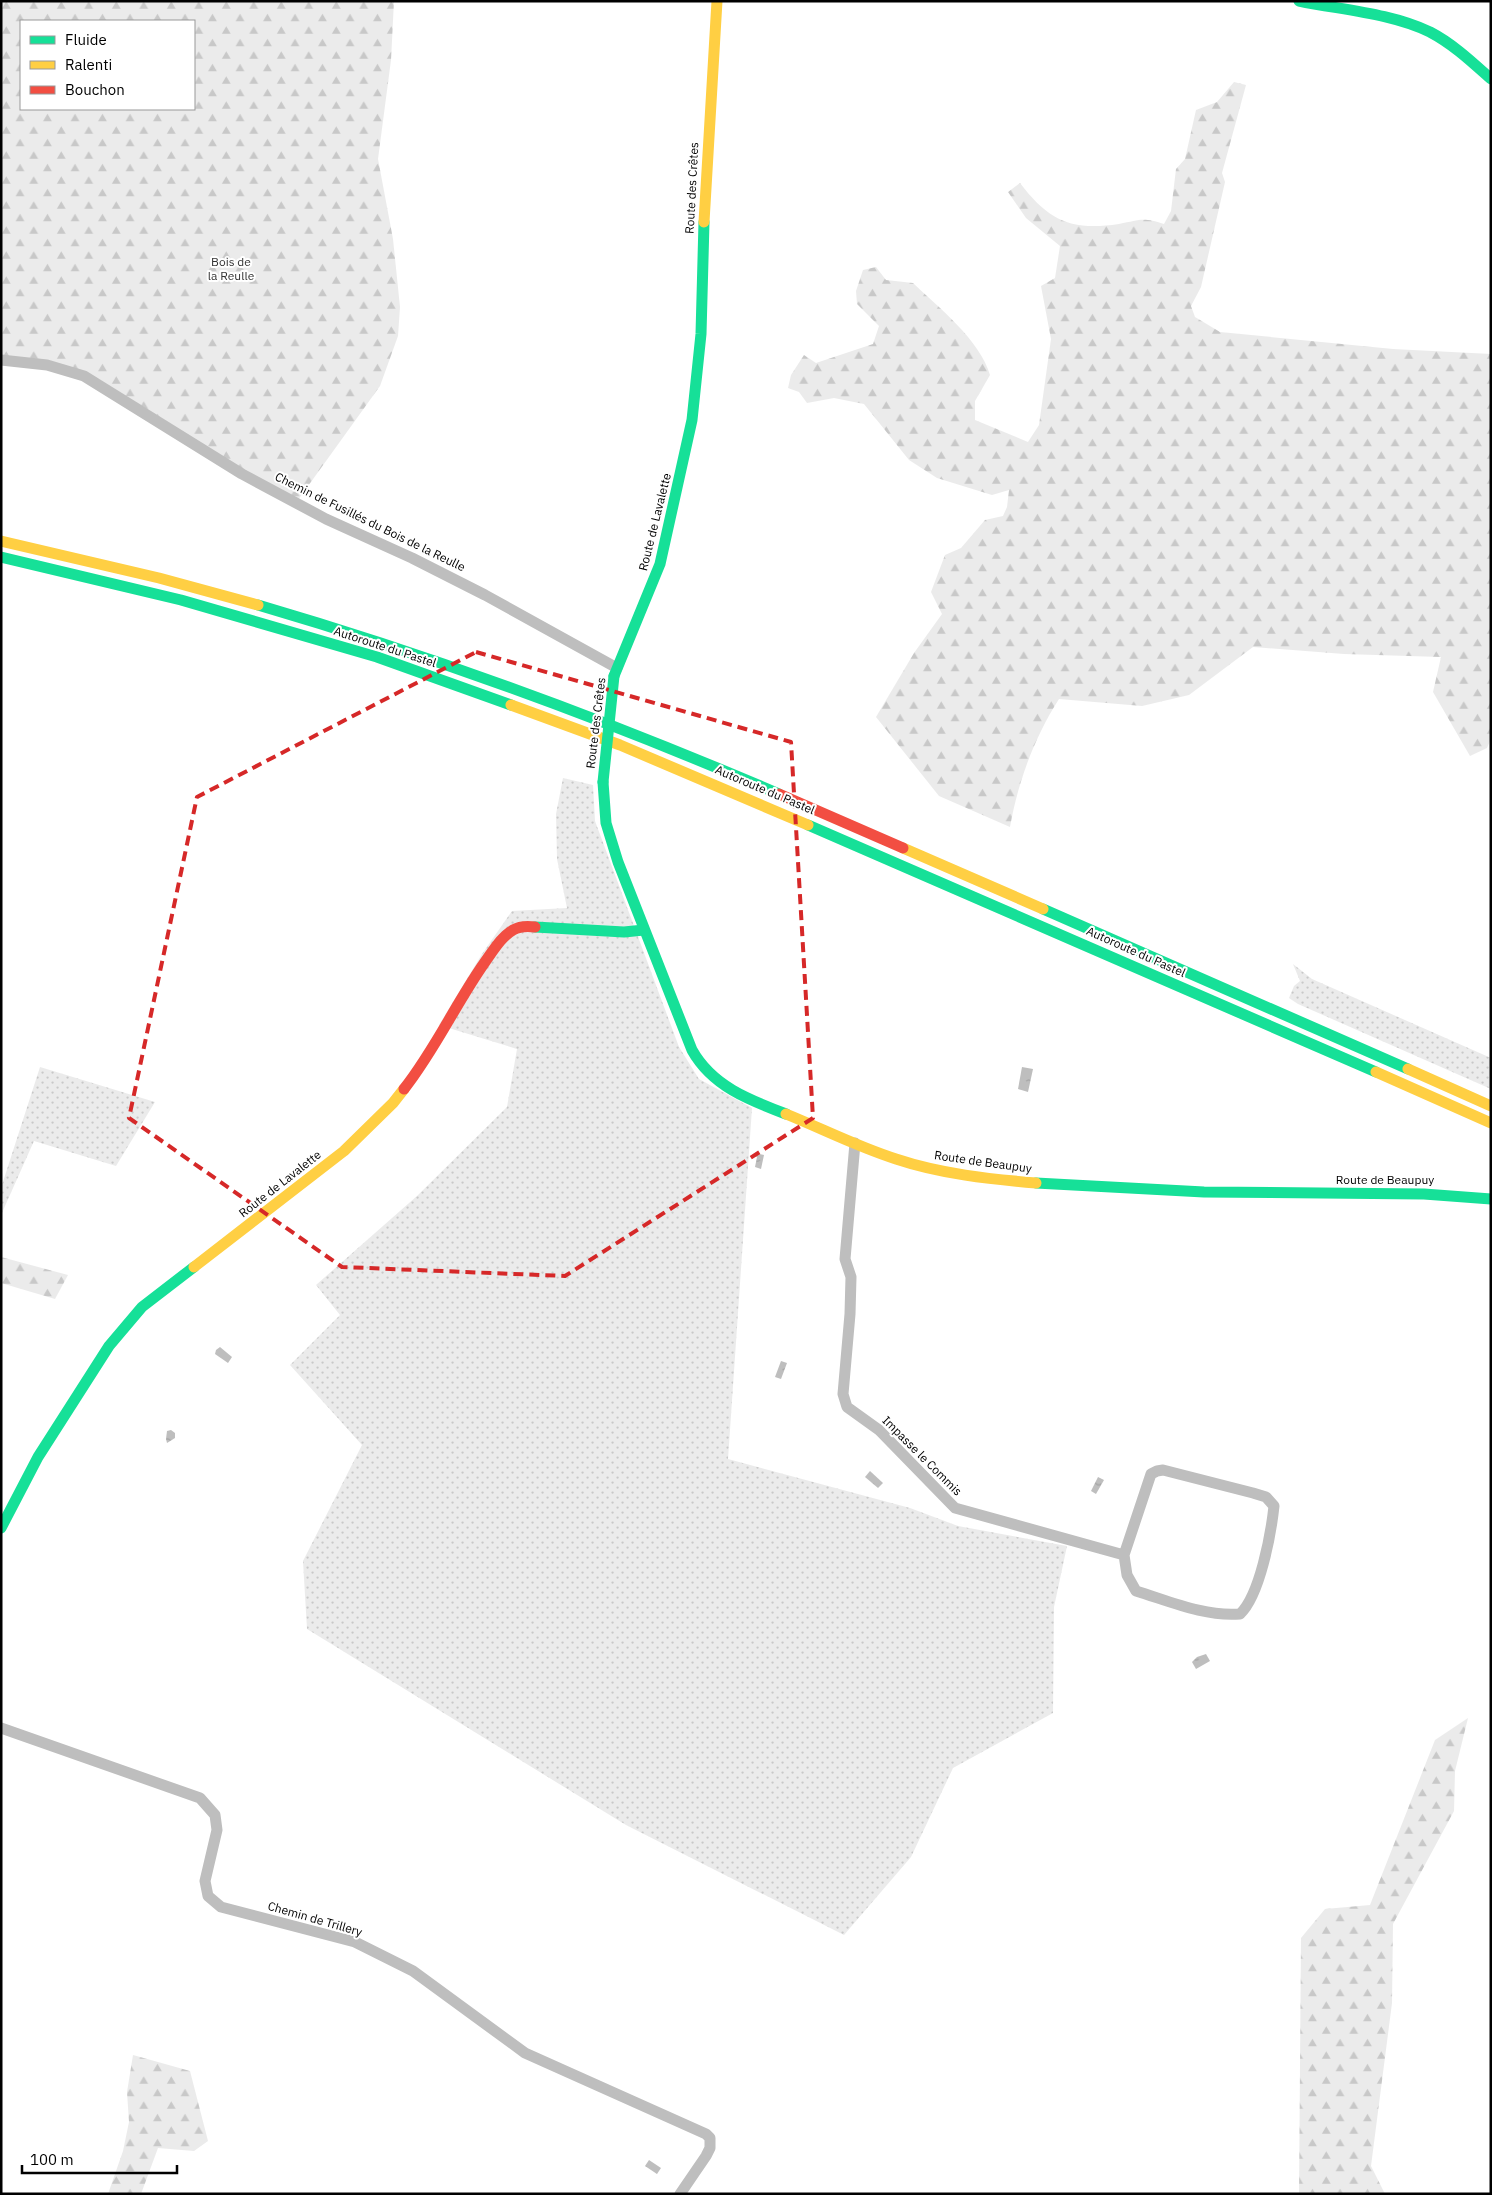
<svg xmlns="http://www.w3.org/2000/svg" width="1492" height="2195" viewBox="0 0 1492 2195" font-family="'IBM Plex Sans',sans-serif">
<defs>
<pattern id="grass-dots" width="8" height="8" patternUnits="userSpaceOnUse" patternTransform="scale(1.25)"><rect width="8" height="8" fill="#ebebeb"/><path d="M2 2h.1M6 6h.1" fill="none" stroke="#c8c8c8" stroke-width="1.8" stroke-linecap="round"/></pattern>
<pattern id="forest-firs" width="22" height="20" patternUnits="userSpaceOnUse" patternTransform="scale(1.25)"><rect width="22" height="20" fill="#ebebeb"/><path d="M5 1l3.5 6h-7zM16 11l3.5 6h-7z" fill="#c8c8c8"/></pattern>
<pattern id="water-ripples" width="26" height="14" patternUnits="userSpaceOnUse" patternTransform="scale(1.25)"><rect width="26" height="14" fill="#bebebe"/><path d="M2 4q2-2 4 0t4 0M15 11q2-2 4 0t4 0" fill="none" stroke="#a2a2a2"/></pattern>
</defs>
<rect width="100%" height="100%" fill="#fff"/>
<g fill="url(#grass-dots)">
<polygon points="563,778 593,785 595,821 679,1047 699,1079 752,1108 728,1459 910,1508 958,1526 1067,1546 1054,1607 1053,1713 953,1768 911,1857 844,1935 626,1825 307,1629 303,1561 362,1445 290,1365 340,1315 316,1285 417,1196 507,1107 517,1049 439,1025 482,954 512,911 567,908 557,859 556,814"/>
<polygon points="1293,964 1312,979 1491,1058 1491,1089 1298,1004 1289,998 1294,986 1300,981"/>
<polygon points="40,1067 155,1102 116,1166 34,1141 1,1215 1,1188"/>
</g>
<g fill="url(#forest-firs)" fill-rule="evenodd">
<path d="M1,1H394L391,60L378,159L393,239L400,307L398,336L380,386L298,500L279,492L99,379L1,355ZM21,21H194V109H21Z"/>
<path d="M1234,82L1246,85L1222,173L1225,182L1201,287L1191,306L1195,317L1220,332L1393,349L1491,354V739L1487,748L1470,756L1433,692L1441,657L1344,654L1253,647L1189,695L1142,706L1059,699C1034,738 1018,782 1010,827L939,796L876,717L914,653L942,614L931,592L945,555L961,548L985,520L1003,516L1007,507L1009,490L992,495L937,478L909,460L864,404L834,398L807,403L799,392L788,388L791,375L804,355L816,363L873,344L879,326L857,304L856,291L863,270L876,267L886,280L913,283C939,308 980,340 990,375L975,401V420L1028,442L1039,425L1051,339L1041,286L1055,278L1060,246L1026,218L1008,192L1020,183C1049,221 1071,231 1119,224C1140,220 1143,217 1164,224L1171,211L1176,169L1185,159L1196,110L1217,102Z"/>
<polygon points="1,1257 68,1275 55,1299 1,1283"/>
<polygon points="1468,1718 1455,1771 1454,1811 1393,1924 1392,2003 1371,2166 1385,2194 1299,2194 1301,1938 1325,1909 1370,1905 1435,1740"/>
<polygon points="133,2055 190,2071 208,2141 194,2151 158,2148 141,2194 108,2194 123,2151 129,2122 127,2092"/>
</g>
<g fill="url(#water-ripples)">
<polygon points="1022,1067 1033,1069 1028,1092 1018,1089"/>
<polygon points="755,1153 764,1155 761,1169 755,1167 757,1157 755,1156"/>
<polygon points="220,1347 232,1357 228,1363 215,1354 216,1350"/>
<polygon points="781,1361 787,1363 781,1379 775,1377"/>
<polygon points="171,1430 175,1433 175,1438 167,1443 166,1439 167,1431"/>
<polygon points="870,1471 883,1483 878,1488 865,1477"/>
<polygon points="1098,1477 1104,1480 1096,1494 1091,1491"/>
<polygon points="1206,1654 1210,1661 1196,1669 1192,1662 1197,1657"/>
<polygon points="649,2160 661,2168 657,2174 645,2166"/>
</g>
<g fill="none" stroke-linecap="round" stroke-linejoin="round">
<g stroke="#bebebe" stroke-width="11">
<polyline points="1,360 47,365 84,376 242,474 326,519 412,558 485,595 617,668"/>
<path d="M855,1143L845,1259L851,1277L850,1314L843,1394L847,1407L879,1430L955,1508L1124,1555L1127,1575L1136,1591C1169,1601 1205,1617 1240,1614C1260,1595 1271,1534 1274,1506L1266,1497L1253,1493L1163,1470L1157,1471L1151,1474L1124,1555"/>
<polyline points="1,1728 200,1798 215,1815 217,1830 205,1881 208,1896 221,1907 355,1942 413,1971 525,2053 706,2134 710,2138 710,2148 706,2156 680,2194"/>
</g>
<g stroke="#16e098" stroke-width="11">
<path d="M1299,1C1342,10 1390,13 1430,32C1453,44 1472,62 1491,79"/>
<polyline points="1,557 181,600 377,657 511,705"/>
<path d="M258,605C436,657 609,721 779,794"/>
<polyline points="614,676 660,564 692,420 701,334 704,222"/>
<path d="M603,782L606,823L618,862L692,1050C712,1086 749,1100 786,1114"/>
<polyline points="808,825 1376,1072"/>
<polyline points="1043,909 1408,1069"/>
<polyline points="535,927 624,932 644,930"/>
<polyline points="1036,1183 1204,1192 1424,1194 1491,1199"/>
<polyline points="1,1528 38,1457 109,1346 142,1307 194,1267"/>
</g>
<g stroke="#ffcf43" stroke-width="11">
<polyline points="704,222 717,1"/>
<polyline points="1,541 159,578 258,605"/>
<polyline points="511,705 620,745 808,825"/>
<polyline points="903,848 1043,909"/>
<polyline points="1408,1069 1491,1106"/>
<polyline points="1376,1072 1491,1123"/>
<path d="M786,1114C823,1129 858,1147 896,1159C941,1174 989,1179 1036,1183"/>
<polyline points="194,1267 344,1151 393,1103 404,1089"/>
</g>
<g stroke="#f24e42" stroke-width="11">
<polyline points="779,794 903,848"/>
<path d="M404,1089C435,1050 456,1003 485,962C493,951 501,937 513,930C520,926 528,926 535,927"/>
</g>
<polyline stroke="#16e098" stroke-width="11" points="603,782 614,676"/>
</g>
<path fill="none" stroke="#d62828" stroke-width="4" stroke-dasharray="10 6" stroke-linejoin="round" d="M476,652L791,742L813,1118L565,1276L342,1267L129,1118L197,797Z"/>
<g text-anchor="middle" stroke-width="4" stroke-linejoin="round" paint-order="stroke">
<g font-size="12" fill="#000" stroke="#fff">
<text transform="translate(692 188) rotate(-87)" y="4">Route des Crêtes</text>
<text transform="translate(370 522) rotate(26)" y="4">Chemin de Fusillés du Bois de la Reulle</text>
<text transform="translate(655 522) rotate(-76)" y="4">Route de Lavalette</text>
<text transform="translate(385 647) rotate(18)" y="4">Autoroute du Pastel</text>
<text transform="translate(596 723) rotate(-83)" y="4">Route des Crêtes</text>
<text transform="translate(765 790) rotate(23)" y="4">Autoroute du Pastel</text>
<text transform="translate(1136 952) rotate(24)" y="4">Autoroute du Pastel</text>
<text transform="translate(983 1162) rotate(8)" y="4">Route de Beaupuy</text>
<text x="1385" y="1184">Route de Beaupuy</text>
<text transform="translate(280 1184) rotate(-38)" y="4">Route de Lavalette</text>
<text transform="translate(922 1456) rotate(45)" y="4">Impasse le Commis</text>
<text transform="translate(315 1919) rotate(16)" y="4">Chemin de Trillery</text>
</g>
<g font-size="12" fill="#323232" stroke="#fff">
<text x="231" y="266">Bois de<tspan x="231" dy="14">la Reulle</tspan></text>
</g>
</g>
<rect width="1492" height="2195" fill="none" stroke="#000000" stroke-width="5"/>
<rect x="20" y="20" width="175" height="90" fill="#ffffff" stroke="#999999"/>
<rect x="30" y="36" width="25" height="8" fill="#16e098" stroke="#999999"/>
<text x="65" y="45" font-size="15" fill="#000000">Fluide</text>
<rect x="30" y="61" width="25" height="8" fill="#ffcf43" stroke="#999999"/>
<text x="65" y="70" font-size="15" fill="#000000">Ralenti</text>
<rect x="30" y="86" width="25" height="8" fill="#f24e42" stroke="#999999"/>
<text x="65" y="95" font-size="15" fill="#000000">Bouchon</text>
<path d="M22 2165v8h155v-8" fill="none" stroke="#000000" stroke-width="2.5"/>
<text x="30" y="2165" font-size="15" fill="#000000" stroke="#ffffff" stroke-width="4" paint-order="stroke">100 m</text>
</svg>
